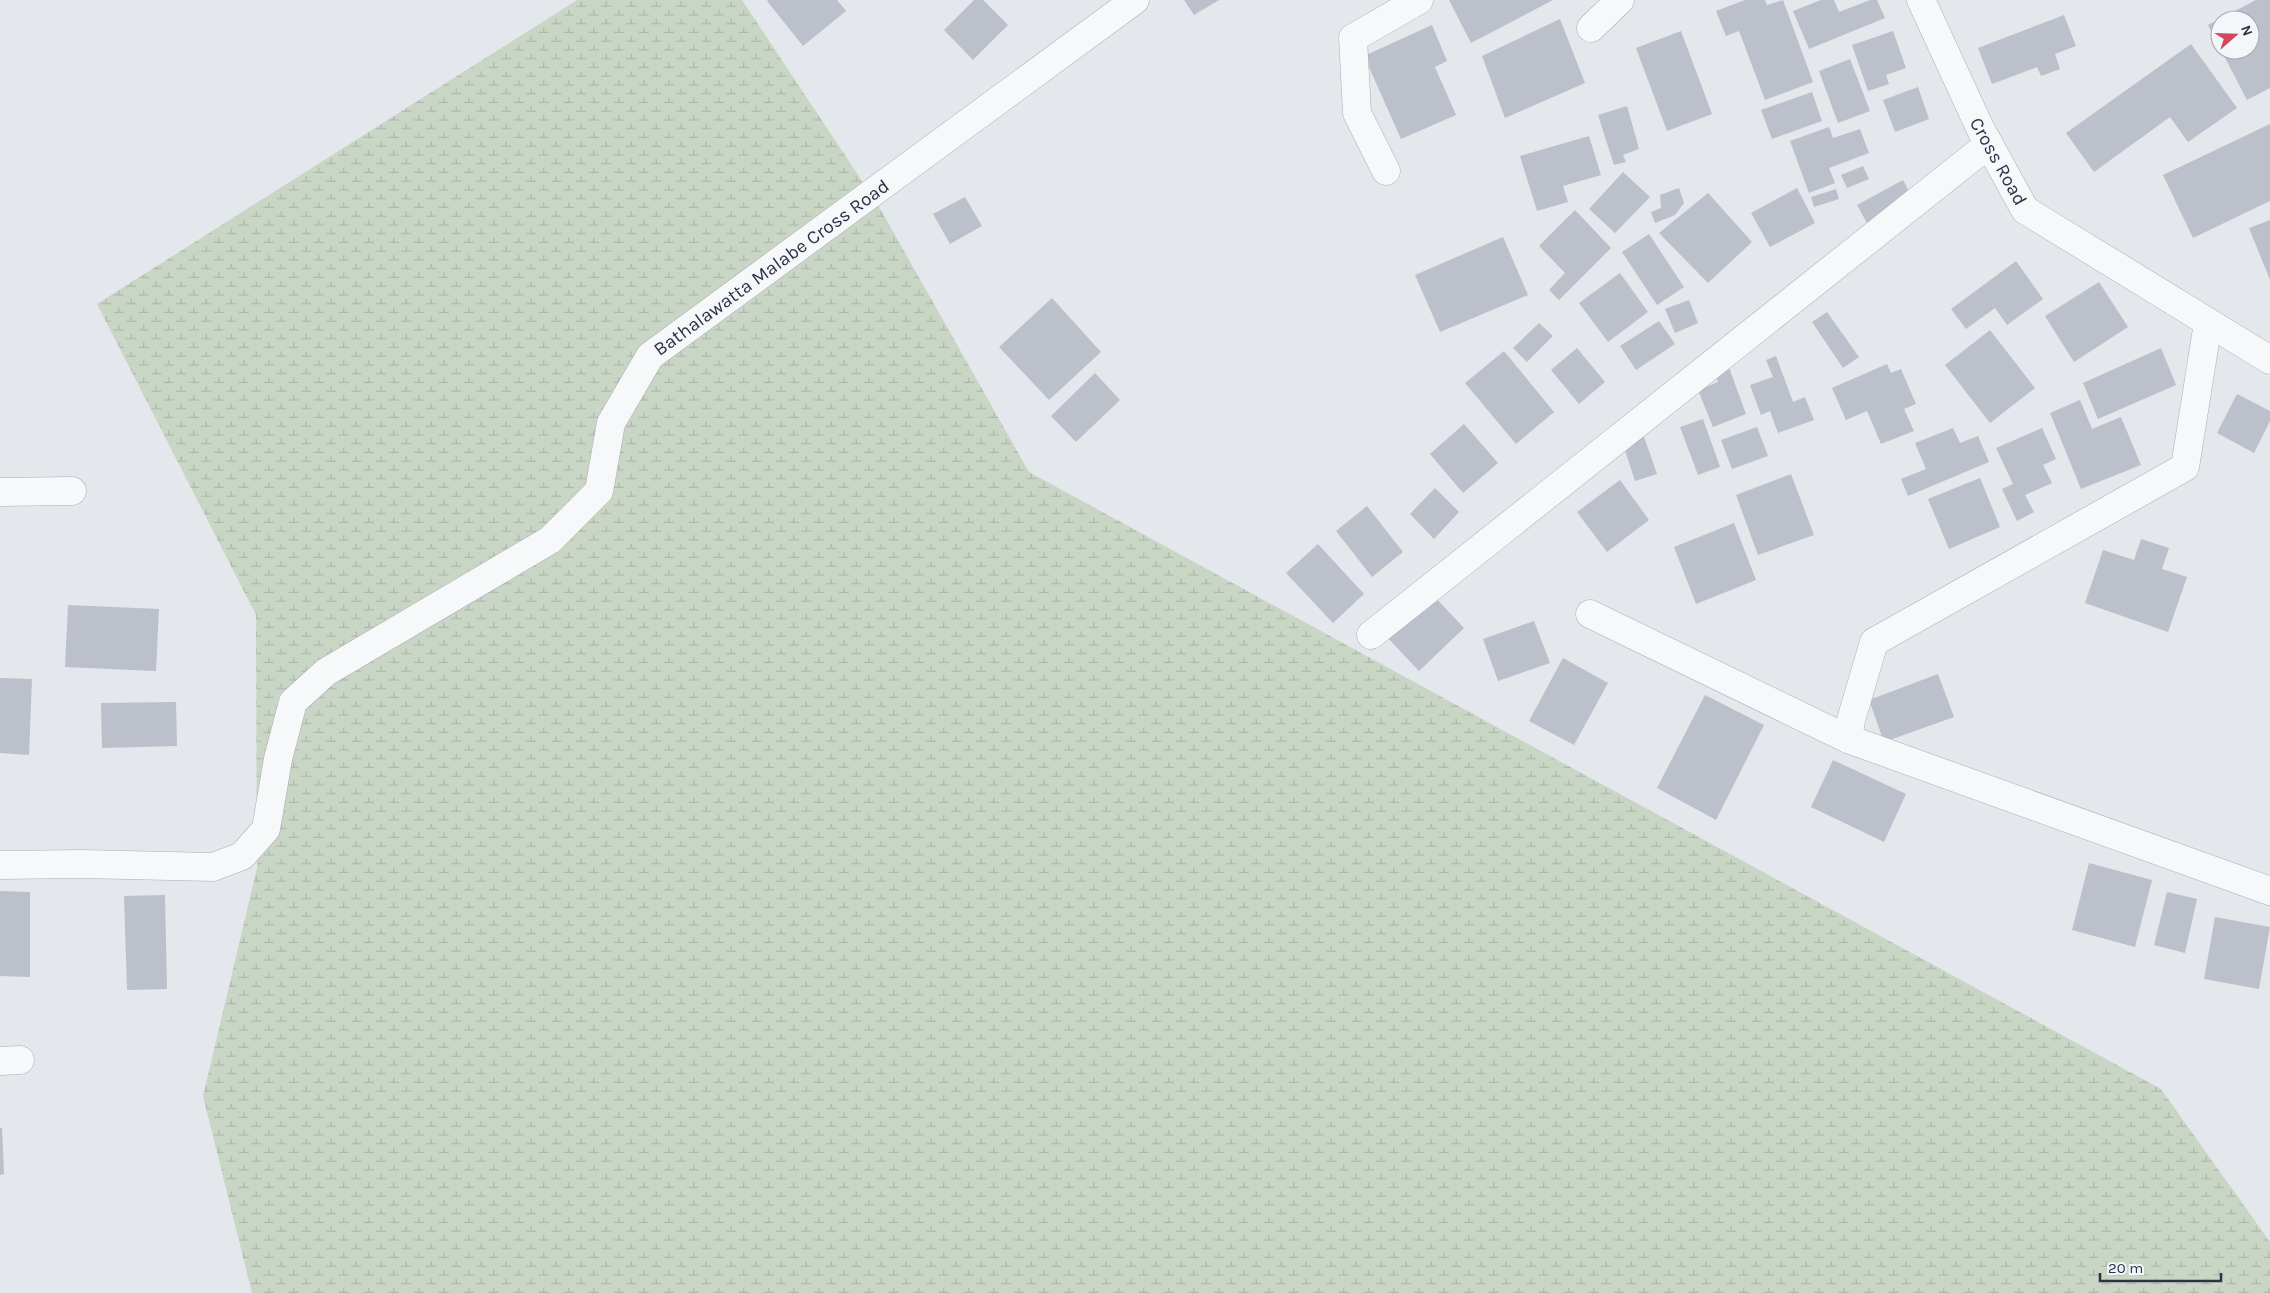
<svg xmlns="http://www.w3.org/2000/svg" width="2270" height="1293" viewBox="0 0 2270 1293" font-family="Karla,sans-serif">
<defs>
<pattern id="wetland-marsh" width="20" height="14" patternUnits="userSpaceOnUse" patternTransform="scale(1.25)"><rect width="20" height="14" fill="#c9d6c5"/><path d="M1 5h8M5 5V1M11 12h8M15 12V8" fill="none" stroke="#adb8ab"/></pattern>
</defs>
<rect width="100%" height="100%" fill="#e4e7ec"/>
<polygon fill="url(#wetland-marsh)" points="577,0 742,0 878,205 1029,472 2161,1089 2270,1242 2270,1293 252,1293 203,1096 257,868 256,615 97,304"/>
<g fill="#bbc0ca">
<polygon points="768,0 837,0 846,11 803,46 767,1"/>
<polygon points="974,0 983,0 1008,25 973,60 944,30"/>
<polygon points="1184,0 1219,0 1194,15"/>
<polygon points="1449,0 1553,0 1471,43"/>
<polygon points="1745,0 1765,0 1767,5 1783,0 1813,82 1765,100 1739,31 1726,36 1716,11"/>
<polygon points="1821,0 1834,0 1839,12 1870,0 1877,0 1885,18 1809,49 1793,11"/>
<polygon points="2256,0 2270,0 2270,88 2247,100 2221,50 2250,50 2250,20 2220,20 2220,48 2208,25"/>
<polygon points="2064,15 2076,46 2055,54 2060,69 2041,76 2037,67 1992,84 1978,48"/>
<polygon points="1560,19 1585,83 1505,118 1482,56"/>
<polygon points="1432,25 1447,61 1435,67 1456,115 1401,139 1364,56"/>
<polygon points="1681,31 1712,114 1667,131 1636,48"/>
<polygon points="1893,31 1906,68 1886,75 1889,84 1868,91 1852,45"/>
<polygon points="2191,44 2237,108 2188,142 2170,117 2094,172 2066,133"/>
<polygon points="1850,59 1870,111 1838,123 1819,71"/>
<polygon points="1918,87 1929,119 1895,132 1883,100"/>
<polygon points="1812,92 1822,121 1772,139 1761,110"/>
<polygon points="1627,106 1639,149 1623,155 1626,162 1614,165 1598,115"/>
<polygon points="2270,124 2270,201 2193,238 2163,175"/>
<polygon points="1829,127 1833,138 1860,129 1869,153 1829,168 1835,183 1809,193 1790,141"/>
<polygon points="1589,136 1601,175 1563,186 1568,202 1537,211 1520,156"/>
<polygon points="1863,166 1869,179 1847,188 1841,175"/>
<polygon points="1623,172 1650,197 1615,233 1589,209"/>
<polygon points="1903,180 1913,199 1867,223 1857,205"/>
<polygon points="1679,188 1684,203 1675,215 1655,223 1651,212 1661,208 1660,195"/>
<polygon points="1797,188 1815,223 1770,247 1751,213"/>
<polygon points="1836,189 1839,199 1814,207 1811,197"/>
<polygon points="1708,193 1752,242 1708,283 1659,233"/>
<polygon points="965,197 982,226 950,244 933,214"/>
<polygon points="1575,210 1611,248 1559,300 1549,290 1565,273 1539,246"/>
<polygon points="2270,220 2270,280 2249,228"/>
<polygon points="1649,234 1684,287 1657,305 1622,252"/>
<polygon points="1503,237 1528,295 1440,332 1415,275"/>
<polygon points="2016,261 2043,299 2007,325 1995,308 1966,329 1951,309"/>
<polygon points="1620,273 1648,312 1608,342 1579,303"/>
<polygon points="2099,282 2128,327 2074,362 2045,316"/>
<polygon points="1052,298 1101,352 1049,400 999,347"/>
<polygon points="1689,300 1698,323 1675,333 1665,309"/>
<polygon points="1827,312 1859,357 1843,368 1812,322"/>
<polygon points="1659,321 1675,344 1636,370 1620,346"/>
<polygon points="1539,323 1553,336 1527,362 1513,348"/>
<polygon points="1990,330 2035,388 1990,423 1945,365"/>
<polygon points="1577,348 1605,382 1579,404 1551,370"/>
<polygon points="2161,348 2176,385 2098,419 2083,383"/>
<polygon points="1504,351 1554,412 1516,444 1465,383"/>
<polygon points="1776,356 1793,402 1805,397 1814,420 1778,433 1770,411 1761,415 1750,385 1773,377 1766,360"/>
<polygon points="1727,362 1746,414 1713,427 1698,390 1718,382 1712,368"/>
<polygon points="1887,364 1891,373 1901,369 1916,404 1904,409 1914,431 1881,444 1867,411 1846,420 1832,388"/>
<polygon points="1095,373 1120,400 1076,442 1051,416"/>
<polygon points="2237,394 2270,411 2270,421 2254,453 2217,433"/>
<polygon points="2080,400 2092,429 2121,417 2141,465 2081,489 2050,413"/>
<polygon points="1703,419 1720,467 1698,475 1680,427"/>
<polygon points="1464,424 1498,463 1463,493 1430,454"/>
<polygon points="1757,427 1768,456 1732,469 1721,440"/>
<polygon points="1953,428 1960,443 1978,436 1989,462 1908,496 1901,479 1926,469 1915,443"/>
<polygon points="2042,428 2056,459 2043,465 2052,483 2025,495 2034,512 2017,521 2002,489 2013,484 1996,448"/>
<polygon points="1642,431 1657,474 1635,481 1621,438"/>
<polygon points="1791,474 1814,535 1758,555 1736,495"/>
<polygon points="1980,478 2000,527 1949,549 1928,499"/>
<polygon points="1620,480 1649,520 1607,552 1577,512"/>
<polygon points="1435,488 1459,512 1434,539 1410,514"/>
<polygon points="1367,506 1403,552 1372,577 1336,531"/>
<polygon points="1734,523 1756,580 1696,604 1674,547"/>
<polygon points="2141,539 2169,548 2162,569 2187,577 2168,632 2085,603 2103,550 2134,560"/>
<polygon points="1318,544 1364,594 1333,623 1286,573"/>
<polygon points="1430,592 1464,628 1419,671 1385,635"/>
<polygon points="68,605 159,609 156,671 65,667"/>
<polygon points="1534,621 1550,663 1498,681 1483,639"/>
<polygon points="1563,658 1608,683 1574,745 1529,721"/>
<polygon points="1938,674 1954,717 1884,742 1869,700"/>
<polygon points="0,678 32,679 29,755 0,753"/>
<polygon points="1705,695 1764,725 1716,820 1657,788"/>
<polygon points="176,702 177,746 102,748 101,703"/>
<polygon points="1833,760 1906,794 1884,842 1811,807"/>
<polygon points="2089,863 2152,880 2135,947 2072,930"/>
<polygon points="0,891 30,892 30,977 0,976"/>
<polygon points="2167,892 2197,899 2185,953 2154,945"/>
<polygon points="165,895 167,989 127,990 124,896"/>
<polygon points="2215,917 2270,927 2259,989 2204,979"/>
<polygon points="0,1128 2,1128 4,1174 0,1175"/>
</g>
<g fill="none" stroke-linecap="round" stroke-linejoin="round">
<defs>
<g id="minor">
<polyline points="1921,0 1980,128 2025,210 2270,360"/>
<polyline points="1591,28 1620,0"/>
<polyline points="1386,171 1357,113 1353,38 1419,0"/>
<polyline points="0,492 72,491"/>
<polyline points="1590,614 1848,739 2270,891"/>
<polyline points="1371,635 1989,144"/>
<polyline points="1848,739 1851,720 1874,642 2185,467 2208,323"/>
<polyline points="0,865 82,864 213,867 242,856 266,829 278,759 293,702 326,672 550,540 599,491 611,423 650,356 1135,0"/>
<polyline points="0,1061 20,1060"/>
</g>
</defs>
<use href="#minor" stroke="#a9aeb7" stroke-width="29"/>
<use href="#minor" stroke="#f7f8fa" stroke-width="28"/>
</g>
<g text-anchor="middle" stroke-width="4" stroke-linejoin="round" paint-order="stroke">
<g font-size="19" fill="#2b3445" stroke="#f4f6f9">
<text transform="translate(1999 161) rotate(61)" y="7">Cross Road</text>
<text transform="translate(771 267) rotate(-36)" y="7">Bathalawatta Malabe Cross Road</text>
</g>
</g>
<g transform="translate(2235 35) rotate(70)"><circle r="24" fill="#f4f6f9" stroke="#a4a8b1"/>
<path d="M0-4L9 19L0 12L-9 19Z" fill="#d1495b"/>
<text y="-8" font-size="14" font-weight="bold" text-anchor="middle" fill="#2b3445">N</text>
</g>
<path d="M2100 1273v8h121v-8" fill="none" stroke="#2b3445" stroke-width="2.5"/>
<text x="2108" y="1273" font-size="15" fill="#2b3445" stroke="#f4f6f9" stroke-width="4" paint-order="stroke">20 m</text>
</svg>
